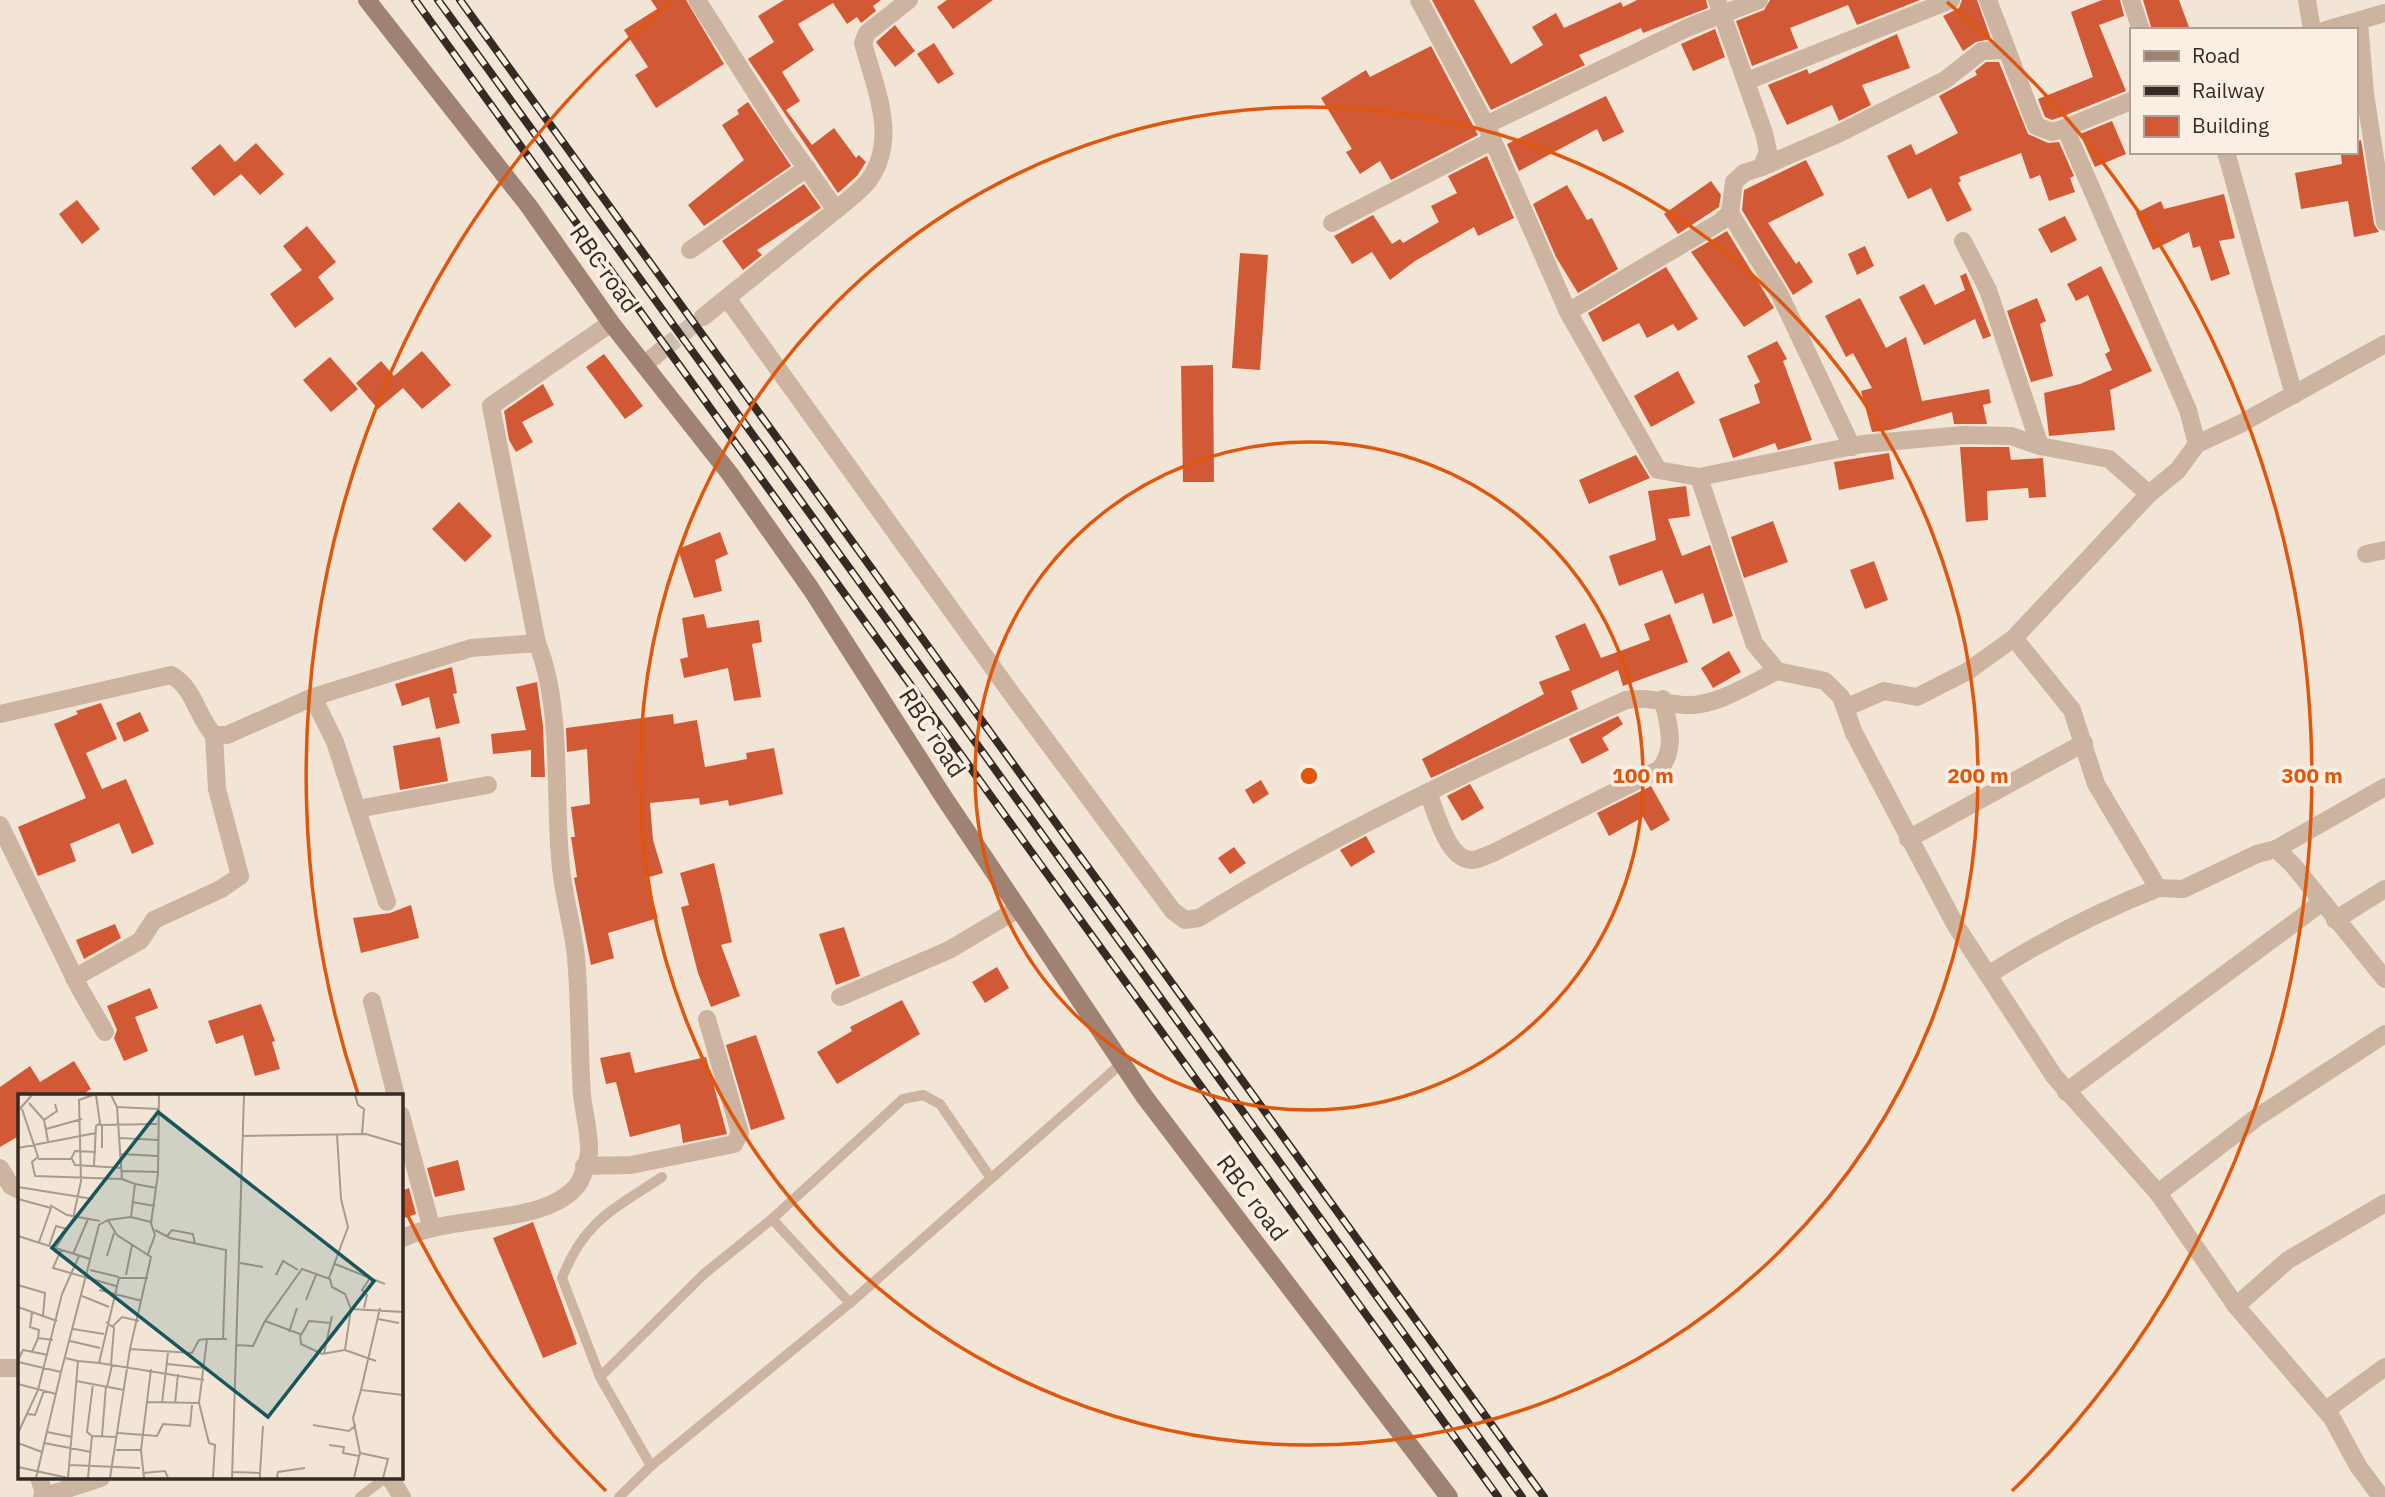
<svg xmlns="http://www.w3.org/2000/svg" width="2385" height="1497" viewBox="0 0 2385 1497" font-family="'IBM Plex Sans',sans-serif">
<rect width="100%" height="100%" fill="#f3e5d6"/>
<g fill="#d25935">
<polygon points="651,0 686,0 724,64 656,108 635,75 648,67 624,30 657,9"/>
<polygon points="784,0 881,0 873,6 876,11 861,23 857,17 847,24 833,3 798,24 814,50 782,72 800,101 786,110 812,145 834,128 856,158 859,155 866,162 857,176 838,193 748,59 774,42 758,16"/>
<polygon points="947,0 993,0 953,29 937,7"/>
<polygon points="1432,0 1474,0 1511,64 1543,45 1532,27 1556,13 1564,28 1621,2 1623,7 1637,0 1706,0 1708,8 1643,33 1641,28 1579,55 1585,65 1491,110"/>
<polygon points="1770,0 1920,0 1857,25 1848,5 1790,28 1798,48 1752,66 1736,21 1764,10"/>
<polygon points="1962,0 1977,0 1991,39 1976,42 1963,51 1943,16 1959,8"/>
<polygon points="2102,0 2120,0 2124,16 2099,25 2126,91 2061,117 2052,120 2045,117 2038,99 2093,77 2071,12"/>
<polygon points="2143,0 2179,0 2190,30 2152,30"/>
<polygon points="895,25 915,51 895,67 876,42"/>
<polygon points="1715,29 1725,57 1693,71 1681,44"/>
<polygon points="1897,34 1910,68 1862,85 1871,105 1839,121 1832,105 1787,125 1768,85 1807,69 1809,74"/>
<polygon points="934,43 954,74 938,84 917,54"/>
<polygon points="1431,46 1478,135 1391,180 1380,161 1360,174 1346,152 1352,149 1321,98 1366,70 1370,77"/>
<polygon points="1986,62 1999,62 2028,134 2048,143 2059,142 2074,176 2070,178 2075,192 2049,201 2040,175 2030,179 2021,153 1959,177 1961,181 1958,183 1972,210 1947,222 1931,188 1908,199 1887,156 1911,144 1916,155 1958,133 1939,96 1977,75 1975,71"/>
<polygon points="1606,96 1624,132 1603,142 1597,129 1519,171 1507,144"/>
<polygon points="748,102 791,166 704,226 688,205 744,160 722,125 739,114 737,110"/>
<polygon points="2112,121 2126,154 2095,167 2080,134"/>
<polygon points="2361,140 2374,224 2379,232 2354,237 2348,201 2301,209 2295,173 2342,164 2341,154 2355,152 2355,142"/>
<polygon points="256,143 284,174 260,195 241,174 214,196 191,168 220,144 235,162"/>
<polygon points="1487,156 1514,218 1478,236 1474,227 1415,261 1390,280 1372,252 1352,264 1334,236 1373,215 1392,244 1400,239 1403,243 1439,222 1431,206 1457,193 1448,176"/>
<polygon points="1806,160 1824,195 1768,223 1796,264 1799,261 1813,282 1793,295 1742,210 1744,190"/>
<polygon points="1711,181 1721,195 1719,207 1678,234 1664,214"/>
<polygon points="804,184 821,208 757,250 762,255 743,270 722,241"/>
<polygon points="1567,185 1587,220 1592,218 1618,269 1578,293 1556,257 1533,204"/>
<polygon points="2224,194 2235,238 2219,241 2230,274 2211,281 2200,246 2193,248 2189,232 2153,250 2136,213 2161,201 2164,209"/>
<polygon points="77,200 100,229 82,244 59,214"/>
<polygon points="2065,216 2077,240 2051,253 2038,229"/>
<polygon points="307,226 336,262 318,277 334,299 295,328 270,294 302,270 283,246"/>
<polygon points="1727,231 1774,308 1744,327 1691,252"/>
<polygon points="1865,246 1874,266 1857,275 1848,254"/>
<polygon points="1240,253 1268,255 1260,370 1232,368"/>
<polygon points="2101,266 2152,371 2110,390 2115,430 2049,436 2044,393 2080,384 2112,370 2105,354 2110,351 2088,295 2076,301 2067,284"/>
<polygon points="1666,267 1698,319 1678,331 1673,324 1647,338 1639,323 1603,342 1588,313"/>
<polygon points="1966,273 1991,336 1983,339 1975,319 1924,345 1899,297 1924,284 1935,305 1965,290 1960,276"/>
<polygon points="1860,298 1886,348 1906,337 1922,401 1989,389 1991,403 1983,405 1987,424 1954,424 1952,412 1890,430 1872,432 1861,391 1872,388 1853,353 1846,357 1825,316"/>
<polygon points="2037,298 2046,321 2040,324 2053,376 2031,382 2007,311"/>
<polygon points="1777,341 1787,359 1783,361 1812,440 1778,450 1775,443 1733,458 1719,419 1760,403 1754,385 1760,382 1747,356"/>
<polygon points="422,351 451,385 422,409 403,388 378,409 356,383 381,361 394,376"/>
<polygon points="604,354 643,406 625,419 586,367"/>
<polygon points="330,357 358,389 331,412 303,380"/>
<polygon points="1213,365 1214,482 1183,482 1181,366"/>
<polygon points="1678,371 1695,403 1651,427 1634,396"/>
<polygon points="543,384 554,405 522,422 533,442 516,452 509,440 504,411"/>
<polygon points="1960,447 2009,447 2011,460 2043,458 2046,497 2029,498 2028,488 1987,491 1988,520 1966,522"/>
<polygon points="1889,453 1894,479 1839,490 1834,462"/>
<polygon points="1636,455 1650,478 1589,504 1579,480"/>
<polygon points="1686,486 1690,516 1668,519 1682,556 1710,545 1733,616 1713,624 1703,593 1675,604 1662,570 1619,586 1609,556 1656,540 1648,491"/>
<polygon points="459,502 492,536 465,562 432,529"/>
<polygon points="1773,521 1788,562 1744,578 1731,537"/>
<polygon points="720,532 728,554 715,560 722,591 694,598 678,549"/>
<polygon points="1874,561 1888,600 1865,609 1850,570"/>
<polygon points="704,614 707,628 759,620 762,642 752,644 761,697 734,701 728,668 684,678 680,659 688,657 682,618"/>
<polygon points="1670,614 1688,662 1623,686 1618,670 1571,691 1578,709 1431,778 1422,759 1544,694 1539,682 1570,670 1555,636 1585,623 1601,658 1650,640 1644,624"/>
<polygon points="1729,651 1741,672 1713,688 1701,668"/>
<polygon points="452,667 457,693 453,694 460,723 436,729 429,697 402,706 395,684"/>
<polygon points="537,682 543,726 545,777 531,777 531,750 493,754 491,734 526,730 516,687"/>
<polygon points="101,703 117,739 86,753 102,789 126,779 154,844 132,854 119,823 70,844 76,861 38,876 18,827 86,798 54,724 78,714 76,711"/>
<polygon points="140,712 149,731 124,742 116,723"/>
<polygon points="673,714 674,724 697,720 705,767 747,759 746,753 774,748 783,794 729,806 728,800 700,805 699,798 650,803 653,840 663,873 646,878 658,918 608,933 614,958 591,965 574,878 577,877 571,837 575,837 571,807 590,804 587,749 567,752 566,728"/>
<polygon points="1618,716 1623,724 1602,738 1609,750 1582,764 1569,739"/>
<polygon points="440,737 448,781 400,790 393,746"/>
<polygon points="1261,780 1269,794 1253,804 1245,790"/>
<polygon points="1470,784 1484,808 1462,821 1447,796"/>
<polygon points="1651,786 1670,820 1651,831 1643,817 1609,836 1597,813"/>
<polygon points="1366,836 1375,852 1351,867 1340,850"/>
<polygon points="1234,847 1246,863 1230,874 1218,858"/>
<polygon points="714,863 732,942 721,945 740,996 711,1007 698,973 681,907 689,905 680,873"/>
<polygon points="411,905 419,938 361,953 353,918 390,913"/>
<polygon points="115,924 121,938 84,959 76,940"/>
<polygon points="844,927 860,976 836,985 819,934"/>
<polygon points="997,967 1009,988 985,1003 972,982"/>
<polygon points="150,988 158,1008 135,1017 148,1051 124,1061 114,1038 117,1030 107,1006"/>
<polygon points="902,1000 920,1034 837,1084 817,1052 852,1031 850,1027"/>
<polygon points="261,1004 275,1041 272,1042 280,1069 255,1076 243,1035 216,1044 208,1021"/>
<polygon points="756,1035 785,1119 751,1130 726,1045"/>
<polygon points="630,1052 635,1073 706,1057 727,1134 683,1143 680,1124 630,1137 616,1082 606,1084 600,1058"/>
<polygon points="74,1061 91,1089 80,1096 19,1096 19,1136 0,1147 0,1087 30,1066 40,1082"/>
<polygon points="458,1160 465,1190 435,1197 427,1168"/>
<polygon points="409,1188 416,1214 401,1219 401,1191"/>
<polygon points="533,1222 577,1344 543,1358 493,1238"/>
</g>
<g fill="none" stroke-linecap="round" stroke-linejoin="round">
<polyline stroke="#cdc0b3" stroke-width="18" stroke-dasharray="18 9" stroke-linecap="butt" points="662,350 703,317"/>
<g stroke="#ccb4a1" stroke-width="10">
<polyline points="772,1219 850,1303"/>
<polyline points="600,1377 704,1274 772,1219 903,1099 923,1095 940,1104 990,1177"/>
<polyline points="651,1466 850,1303 1122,1063"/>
<polyline points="360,1497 385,1478"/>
<path d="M619,1497L651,1466L600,1377L562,1278C584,1221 614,1209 662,1177"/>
</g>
<g stroke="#ccb4a1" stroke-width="18">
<polyline points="697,0 780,131 836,210 703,317"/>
<polyline points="1419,0 1486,125 1568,312 1658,470 1699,477 1863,444 1963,435 2011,436 2040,446 2109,459 2149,494 2178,470 2197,444 2188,410 2065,128 2052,132 2036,126 1988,0"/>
<polyline points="2131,0 2141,30"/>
<polyline points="2307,0 2312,30"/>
<polyline points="2359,22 2365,94 2385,222"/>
<polyline points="2326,30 2385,13"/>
<polyline points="1747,81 1951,0"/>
<polyline points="1486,125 1689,27 1759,0"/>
<polyline points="2065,128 2131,101"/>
<polyline points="2226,152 2294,395"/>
<polyline points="1762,167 1838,134 1945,80 1982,51 2007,50"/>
<path d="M836,210C847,201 860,191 869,180C899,138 875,88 863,43L867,33L909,0"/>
<polyline points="1730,213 1780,295 1852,447"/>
<polyline points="1332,223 1493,140"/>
<polyline points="1963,241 1988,290 2040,446"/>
<polyline points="690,250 807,168"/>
<path d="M727,298L1014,697L1173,911L1185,920L1199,918C1334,833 1480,766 1626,700C1652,696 1662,704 1685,705C1716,707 1751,683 1777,671"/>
<polyline points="1568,312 1720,222 1730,213 1734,182 1744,173 1762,167 1768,151 1764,133 1717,0"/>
<polyline points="644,365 662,350"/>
<polyline points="2197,444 2240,424 2385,344"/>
<polyline points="1699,477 1754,643 1777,671 1825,681 1841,697 1854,733 1956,926 2054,1076 2158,1193 2236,1306 2332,1418 2358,1466 2381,1497"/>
<polyline points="2366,554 2385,550"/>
<polyline points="2014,638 2072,710 2096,784 2158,888 2183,889 2257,854 2276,849 2293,865 2385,979"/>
<polyline points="537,643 491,406 611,323"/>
<polyline points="313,697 335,742 387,902"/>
<polyline points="1845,708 1884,691 1917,697 1968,671 2014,638 2149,494"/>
<path d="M0,714L171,675C195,688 196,716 214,735H227L313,697L471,648L537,643C564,709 553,798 561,868C564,898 573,927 576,957C580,1003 579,1049 582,1095C584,1113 590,1134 589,1153C588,1161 583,1176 579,1183C548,1227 451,1213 401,1239"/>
<path d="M1428,793C1436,811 1447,860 1472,860C1479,860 1487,855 1493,853L1660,769C1677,747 1668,725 1663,699"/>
<polyline points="357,809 488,785"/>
<polyline points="0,825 80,989 105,1032"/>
<polyline points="1908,839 2084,743"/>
<polyline points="2276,849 2385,787"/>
<polyline points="2335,920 2385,889"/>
<path d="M1988,975C2043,940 2097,912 2158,888"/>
<polyline points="74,978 140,941 154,920 221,889 240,876 217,789 214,735"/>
<polyline points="840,997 949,950 1018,909"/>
<polyline points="372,1001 396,1096"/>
<polyline points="2066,1092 2321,903"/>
<polyline points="401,1115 431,1226"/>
<polyline points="584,1166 631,1165 734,1144 740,1133 707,1019"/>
<polyline points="0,1168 11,1186 19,1190"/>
<polyline points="2158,1193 2256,1118 2385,1034"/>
<polyline points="2236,1306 2288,1260 2385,1203"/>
<polyline points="0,1368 19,1368"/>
<polyline points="2326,1410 2385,1367"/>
<polyline points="39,1478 45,1496"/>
<polyline points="390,1478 402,1497"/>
<polyline points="42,1497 101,1478"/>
</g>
<polyline stroke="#a08273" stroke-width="18" points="367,0 528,205 611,323 730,474 811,589 943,796 1144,1096 1449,1497"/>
<defs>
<g id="rail">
<polyline points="415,0 1498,1497"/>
<polyline points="438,0 1522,1497"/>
<polyline points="460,0 1544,1497"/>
</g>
</defs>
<use href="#rail" stroke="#362a25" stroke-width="8"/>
<use href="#rail" stroke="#fbefe3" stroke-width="5" stroke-dasharray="16" stroke-linecap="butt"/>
</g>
<g fill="none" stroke="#df570d" stroke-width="3.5">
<circle cx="1309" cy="776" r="334"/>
<circle cx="1309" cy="776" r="669"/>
<path d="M606 1491A1003 1003 0 0 1 404 1208M358 1094A1003 1003 0 0 1 671 2M1947 2A1003 1003 0 0 1 2012 1491"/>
</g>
<g text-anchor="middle" stroke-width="7" stroke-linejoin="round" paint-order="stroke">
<g font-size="24" fill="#362a25" stroke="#fbefe3">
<text transform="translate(604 269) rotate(55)" y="8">RBC road</text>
<text transform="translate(932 733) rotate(57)" y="8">RBC road</text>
<text transform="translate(1252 1198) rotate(53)" y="8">RBC road</text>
</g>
</g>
<g transform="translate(18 1094)">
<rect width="385" height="385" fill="#f3e5d6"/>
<path fill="none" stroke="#a79a8f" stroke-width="2" d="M93,1L99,13L104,85L117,90L113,123M337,1L340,11L346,15L344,40M11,9L26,26M99,13L141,15M4,15L20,63L14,68L17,82L104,85M0,17L14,1M84,30V54M81,31L139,30M28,35L64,25M225,42L348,40L385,51M102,44L140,46M30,47L26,26L39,17L37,10M0,54L78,39M103,60L139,62M20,65H53L57,57L78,58M54,65L57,71L104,74M76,72L78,32L82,29L78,1M104,77L140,78M117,90L139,94M0,93L75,105M0,105L33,114L21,148M114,108L137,112M32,111L49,121L82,127M90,126L113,123L133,128M137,136L152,144L208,156L205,245M0,142L72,165M149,142L154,136L175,140L177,150M31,152L38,132L49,135M38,154L55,125L63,87L61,6L75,1M43,156L35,174L98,192M55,160L70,125M130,160L137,141L133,129L140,80L141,1M89,162L96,139M222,169L245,173M317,170L367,190M284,175L312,185L314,193L327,200L333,215L327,256L304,260L283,250L282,240L247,227ZM72,176L101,183M108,181L114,151M258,181L265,167L280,176M130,184H101L81,269L186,286M311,184L330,133L323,105L319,41M0,191L27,199L25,222L39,227M81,196L124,207M64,202L91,213M288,206L298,181M0,213L25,222M346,214L349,201L344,196L352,184M362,214L343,296L385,301M333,215L385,218M14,219L12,233L21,236L20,244M360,225L381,229M88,228L96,234L93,271M95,232L104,223L121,227M55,235L86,240M271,238L279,214M283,241L291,227L313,229M52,247L82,254M218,251L235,252L247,227M112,255L174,259L181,246L189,245M327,256L358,267M14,258L20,244L35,246M306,260L314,222M47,264L60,267L50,384M0,266L5,256L30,261M60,267L81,269M0,268L43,278L18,384M149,270L187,274M43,278L81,131L90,126L99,141L133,163L112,255L92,384M58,287L106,296M0,290L38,300M89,293L94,271M129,308L181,309L189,245H209M144,309L150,259M181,309L191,349L197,351L195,384M157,310L160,280M9,320L17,321L26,297M295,331L331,337L338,331M29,338L54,343M0,339L20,296L44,200L61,162M100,339L139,342L145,330L172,332L174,311M74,342L69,338L75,290M84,342L88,292M0,349L24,358M26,349L73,358M311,351L326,353L325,359L341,362M98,356H123M342,359L335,324L343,296M52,371L122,374M0,373L50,384M214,378L242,379V384M125,379L147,377L150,384M242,379L245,332M70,384L74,342L99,343M126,384L123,356L133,275M214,384L226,1M259,384L260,378L287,374M336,384L342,359L370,365L365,384"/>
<path fill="#17575b" fill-opacity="0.15" stroke="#17575b" stroke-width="3.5" d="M140,18L356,187L250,323L34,154Z"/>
<rect width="385" height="385" fill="none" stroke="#362a25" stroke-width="3.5"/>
</g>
<circle cx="1309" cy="776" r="10" fill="#df570d" stroke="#fbefe3" stroke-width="3.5"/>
<g font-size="21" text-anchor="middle" font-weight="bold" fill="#df570d" stroke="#fbefe3" stroke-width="7" stroke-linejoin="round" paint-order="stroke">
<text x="1643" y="783">100 m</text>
<text x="1978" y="783">200 m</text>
<text x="2312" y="783">300 m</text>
</g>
<rect x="2130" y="28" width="228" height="126" fill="#fbefe3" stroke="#aca097" stroke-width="2"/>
<rect x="2144" y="51" width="35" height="10" fill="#a08273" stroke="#aca097" stroke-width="2"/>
<text x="2192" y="63" font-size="21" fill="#362a25">Road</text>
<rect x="2144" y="86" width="35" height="10" fill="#362a25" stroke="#aca097" stroke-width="2"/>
<text x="2192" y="98" font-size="21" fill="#362a25">Railway</text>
<rect x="2144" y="116" width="35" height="21" fill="#d25935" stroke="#aca097" stroke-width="2"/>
<text x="2192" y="133" font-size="21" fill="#362a25">Building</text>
</svg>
